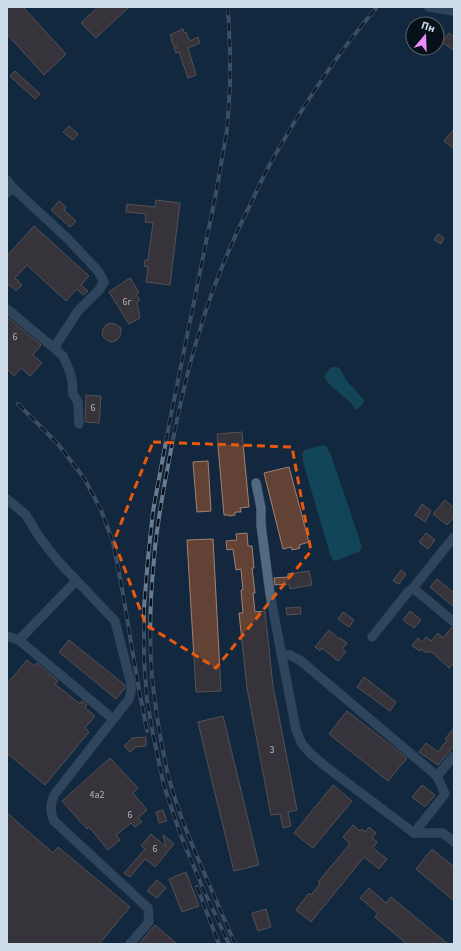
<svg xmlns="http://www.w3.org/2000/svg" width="461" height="951" viewBox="0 0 461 951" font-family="'Source Sans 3',sans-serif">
<rect width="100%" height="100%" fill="#13283e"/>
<g fill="#166979">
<polygon points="331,367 337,367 341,370 346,380 364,400 363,404 356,410 351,403 329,384 324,376"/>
<polygon points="322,445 327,447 331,455 362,547 360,551 336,561 333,560 330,554 304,465 302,454 305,450"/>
</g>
<g fill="#624235" stroke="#a48172">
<polygon points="7,7 23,7 66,54 44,75 7,34"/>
<polygon points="98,7 129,7 96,38 81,23"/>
<polygon points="183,29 184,33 186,32 190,41 198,37 200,43 188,48 196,75 188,78 179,52 176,53 174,47 177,46 174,47 171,39 172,39 170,35"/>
<polygon points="449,33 454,37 454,51 442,42"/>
<polygon points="15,71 40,94 35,99 10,76"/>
<polygon points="69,126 78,134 73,140 63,132"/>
<polygon points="454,129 454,149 444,141"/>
<polygon points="156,200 180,203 170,285 146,282 148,267 144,266 145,260 148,260 153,223 145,222 146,214 126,212 127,204 155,207"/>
<polygon points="59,201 66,207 64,210 76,221 70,227 51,210"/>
<polygon points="34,226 89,276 81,285 88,291 83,295 77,289 66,301 27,265 15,278 22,285 16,291 7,283 7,256"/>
<polygon points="438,234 444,238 441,244 434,240"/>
<polygon points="130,278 139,292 136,294 140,300 137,302 140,318 129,324 109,292"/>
<polygon points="7,317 41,345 33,355 42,363 30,376 21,368 14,376 7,369"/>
<polygon points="110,323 115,324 121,328 120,336 117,340 112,342 108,341 104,338 102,334 103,329 106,325"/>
<polygon points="86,395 101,396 99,423 85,422"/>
<polygon points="242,432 249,507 240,508 241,512 235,512 235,515 229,516 229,515 224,515 217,434"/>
<polygon points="208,461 211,511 197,512 193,462"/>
<polygon points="289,467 309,542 299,545 300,548 292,550 291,547 283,549 264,473"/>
<polygon points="445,500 454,508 454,517 447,525 433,514"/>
<polygon points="422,504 431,511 425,522 415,515"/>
<polygon points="247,533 248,546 252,546 254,568 252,568 255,593 253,593 255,612 265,611 273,686 297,810 288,812 291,826 283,828 280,814 271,815 247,688 239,613 243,613 241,590 243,590 241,569 236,570 233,549 227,550 226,541 237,540 236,534"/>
<polygon points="426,533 435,540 428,549 419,542"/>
<polygon points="213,539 221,691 196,692 187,540"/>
<polygon points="401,570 406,574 399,584 393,581"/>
<polygon points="309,571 312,585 290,589 289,584 275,585 274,578 288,577 288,574"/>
<polygon points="437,579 454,593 454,607 430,587"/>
<polygon points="300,607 301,614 287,615 286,608"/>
<polygon points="410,611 421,620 414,628 403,620"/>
<polygon points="343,612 354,620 349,627 338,619"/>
<polygon points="452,627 454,628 454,663 449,668 431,651 430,653 427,651 426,653 421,649 420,651 412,646 418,638 422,642 426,637 431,641 438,633 443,638"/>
<polygon points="329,630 339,639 340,638 347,643 342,649 346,652 338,661 322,648 320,651 315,647"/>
<polygon points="69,640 125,685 125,688 116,699 59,652"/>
<polygon points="27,660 34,666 37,663 58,681 55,684 80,704 82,701 87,705 85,708 95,716 85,728 89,732 45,785 7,753 7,684"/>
<polygon points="364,677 396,702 390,711 357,687"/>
<polygon points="347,711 407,758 388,781 329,734"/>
<polygon points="223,716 259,865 234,871 210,773 198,722"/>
<polygon points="454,728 454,746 438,765 419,752 426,743 438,752 447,740 445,739"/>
<polygon points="146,737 146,746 136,747 130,752 124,746 132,738"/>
<polygon points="110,758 138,788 133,793 147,810 138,818 142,822 135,827 131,823 116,835 120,840 108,850 89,827 87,829 62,801"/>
<polygon points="333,785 352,801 313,848 294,833"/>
<polygon points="422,785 435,795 425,807 412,797"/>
<polygon points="163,810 167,821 159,823 156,812"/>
<polygon points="7,813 53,853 58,847 130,907 99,944 7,944"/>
<polygon points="353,825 360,831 362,829 365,832 369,827 376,833 372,838 377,842 373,848 387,859 379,869 364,857 311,922 296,910 309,893 311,895 320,884 318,882 350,844 343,837"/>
<polygon points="151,834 166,847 163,835 174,844 155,867 145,859 130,877 124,873 145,849 141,846"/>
<polygon points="432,849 454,867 454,901 416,869"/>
<polygon points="186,872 199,906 182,912 169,879"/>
<polygon points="157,880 166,888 157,898 147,891"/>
<polygon points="369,888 386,903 391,897 448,944 407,944 375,917 378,913 360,898"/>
<polygon points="266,909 271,927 258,931 252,913"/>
<polygon points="155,925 177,944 139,944"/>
</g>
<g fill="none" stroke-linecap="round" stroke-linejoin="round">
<defs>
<g id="minor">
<polyline points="429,7 454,11"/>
<polyline points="7,180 12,187 7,193"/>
<polyline points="7,309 54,348 78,311 99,290 104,282 98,271 69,240 12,187"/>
<polyline points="54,348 63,356 70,372 72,381 73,394 78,402 79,424"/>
<polyline points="256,483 261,508 261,525 270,594 296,730 302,744 311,754 325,766 414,833 443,833 454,842"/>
<path d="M7,499L26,515L40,538L58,561L115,621L131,684V692L129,699L54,795C50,806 50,811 54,821L148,908L149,922L130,944"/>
<polyline points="413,588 454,622"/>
<polyline points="7,636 19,640 76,581"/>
<polyline points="372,637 408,592 413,588 454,537"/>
<polyline points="19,640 113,719"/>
<polyline points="281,655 290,655 301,661 437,776"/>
<polyline points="414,833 445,794 437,776 454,756"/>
</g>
</defs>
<use href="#minor" stroke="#364558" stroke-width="10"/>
<use href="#minor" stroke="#526982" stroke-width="9"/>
<defs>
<g id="rail">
<polyline points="228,7 230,52 230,86 227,130 216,193 169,425 153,511 148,558 144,608 144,659 147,700 153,734 164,786 181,836 205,893 229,944"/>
<polyline points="18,404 58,444 84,478 101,510 113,542 122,588 138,684 147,731"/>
<polyline points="197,887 219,944"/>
<path d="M235,944C217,902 198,861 182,819C177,805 172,790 168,775C161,743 155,709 152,676C149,638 150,598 154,560C156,527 163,493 169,460C177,418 186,374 199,333C211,291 228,250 247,211C255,196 261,180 269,166C300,110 335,56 377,7"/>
</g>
</defs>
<use href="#rail" stroke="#6a7b8e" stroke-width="4"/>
<use href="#rail" stroke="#08111a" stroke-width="2.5" stroke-dasharray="8" stroke-linecap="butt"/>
</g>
<path d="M0 0H461V951H0ZM153,442L292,447L311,551L216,668L146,625L114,541Z" fill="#13283e" fill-opacity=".55" fill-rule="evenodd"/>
<path fill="none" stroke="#e8590c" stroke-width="3" stroke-dasharray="8 5" stroke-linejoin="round" d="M153,442L292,447L311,551L216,668L146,625L114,541Z"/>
<g text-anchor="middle" stroke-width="3" stroke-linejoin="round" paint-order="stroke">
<g font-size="10" fill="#b4b6be">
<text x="127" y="305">6г</text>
<text x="15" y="340">6</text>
<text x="93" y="411">6</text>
<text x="272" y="753">3</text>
<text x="97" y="798">4а2</text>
<text x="130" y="818">6</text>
<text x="155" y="852">6</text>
</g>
</g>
<rect width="461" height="951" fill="none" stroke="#cfddeb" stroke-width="16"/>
<g transform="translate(425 36) rotate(19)"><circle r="19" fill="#08111a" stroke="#58636e"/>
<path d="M0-3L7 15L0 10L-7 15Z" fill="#eb8dfb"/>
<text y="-6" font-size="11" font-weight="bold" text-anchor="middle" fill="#cfddeb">Пн</text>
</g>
</svg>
